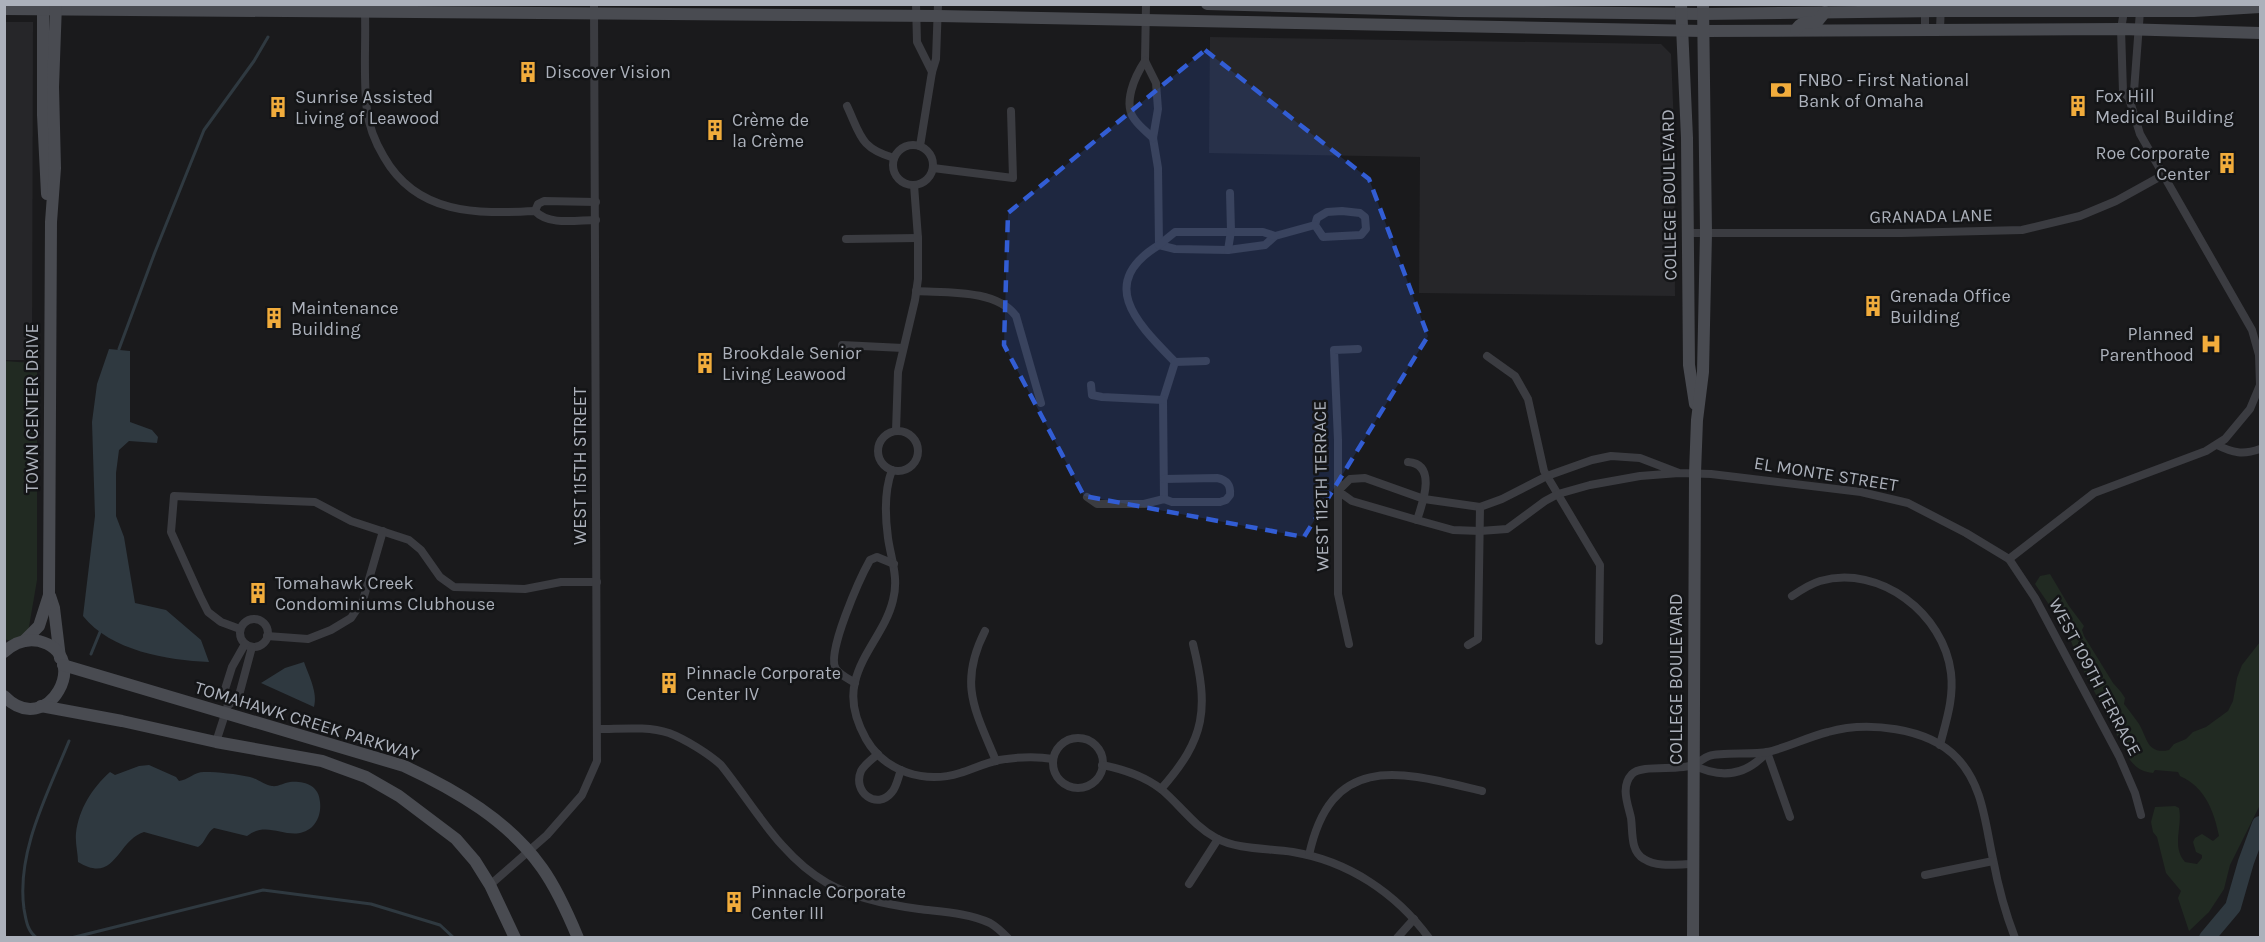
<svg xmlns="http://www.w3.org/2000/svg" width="2265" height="942" viewBox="0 0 2265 942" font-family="Karla,sans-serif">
<rect width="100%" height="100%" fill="#1a1a1c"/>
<g fill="#262629">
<polygon points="5,22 33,22 32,360 5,360"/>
<polygon points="1210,37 1661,44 1671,54 1674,127 1675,296 1419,293 1420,157 1209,153"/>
</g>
<g fill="#212a22">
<polygon points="4,361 32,363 37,371 37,580 29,627 25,639 18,643 4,639"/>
<path d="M2050,574L2069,606L2084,626L2082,630L2084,636L2113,683L2121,692L2125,698L2124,704C2129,710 2134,717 2139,724C2147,737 2147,755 2169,750L2174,744L2186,739L2193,732L2206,727L2228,711L2233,701L2237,678L2242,665L2260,642V805L2230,865L2224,889L2209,912L2189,931L2178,898L2181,891L2166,873L2157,837L2153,832L2151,822L2155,807L2175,806L2179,808C2183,826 2171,846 2185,862L2197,864L2202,858V855L2196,852L2193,842L2195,838L2202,834L2213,841L2219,836C2214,811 2205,787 2180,776L2178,772L2155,770L2153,773C2143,772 2136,768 2130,760L2080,664L2067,631L2035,584L2040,576Z"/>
</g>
<g fill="#2f3940">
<path d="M109,349L130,351V422L152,430L158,437L157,443L129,441L119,450L116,473V516L124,537L135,603L166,610L201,640L209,662C167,660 111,651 83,616L95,516L92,422L97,384Z"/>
<path d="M304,662C309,676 318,693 314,707L261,683L285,668Z"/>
<path d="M149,765L176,777L179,781C188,780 194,772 204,772C219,772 236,774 250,777C258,779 264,785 272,786C278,787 283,783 290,782C304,781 319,785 320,802C321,811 319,820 312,827C291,845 269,818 247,836L214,828C206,833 206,842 198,847L144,832C117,840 116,885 78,862C78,853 75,843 76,833C79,809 92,788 110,772L115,775L139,766Z"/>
</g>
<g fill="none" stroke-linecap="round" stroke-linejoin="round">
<g stroke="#2f3940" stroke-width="3">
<polyline points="119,349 155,252 204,130 254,61 268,37"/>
<polyline points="91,654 100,632"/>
<path d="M37,938C27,931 26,920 24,909C16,852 48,793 69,741"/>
<polyline points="71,938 263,890 371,904 440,925 454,938"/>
</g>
<polyline stroke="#2f3940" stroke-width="16" points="2207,938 2233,907 2246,862 2260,824"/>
<g stroke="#3b3c41" stroke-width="8">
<polyline points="916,4 917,42 932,72"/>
<path d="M1146,4L1145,61L1156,83L1158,109L1153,138L1158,168L1159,245C1095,284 1139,325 1175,362L1163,400L1164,499"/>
<path d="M365,13C366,44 363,80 367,110C369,128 375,142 384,157C417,215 477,214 535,211C549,226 577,220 596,220"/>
<polyline points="1925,29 1925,4"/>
<polyline points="1940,29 1941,4"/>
<path d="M1145,61C1135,76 1122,104 1135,120C1140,127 1147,132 1153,138"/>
<polyline points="2129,98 2134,91 2140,11"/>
<path d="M847,106C861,136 860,148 894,158"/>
<circle cx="913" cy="165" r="20"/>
<polyline points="920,146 932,72 936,59 938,4"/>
<polyline points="933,168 1013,178 1011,111"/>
<polyline points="535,211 538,204 544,201 596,202"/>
<polygon points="1342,211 1360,213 1365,217 1366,229 1361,235 1323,237 1315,225 1317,218 1327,212"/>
<polyline points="1688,233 1902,233 2022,230 2080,216 2116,201 2163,175"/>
<polyline points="846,239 918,238"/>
<polyline points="1159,245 1175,249 1228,250 1265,245 1275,236 1315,225"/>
<polyline points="1159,245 1175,232 1263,232 1275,236"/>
<polyline points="1228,250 1231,231 1230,193"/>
<path d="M916,291C947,293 996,289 1016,316L1041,403"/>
<polyline points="842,345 903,348"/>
<polyline points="1487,356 1515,376 1528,399 1544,471 1600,565 1599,641"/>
<polyline points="1175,362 1206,361"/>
<polyline points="1091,385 1092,395 1102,397 1163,400"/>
<circle cx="898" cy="451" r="20"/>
<polyline points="896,431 898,372 915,300 918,279 918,238 914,185"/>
<path d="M2217,445C2233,453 2243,455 2260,449"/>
<path d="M1408,462C1437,464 1423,502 1417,520"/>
<path d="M892,470C884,491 885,516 888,538C891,559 899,578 893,600C886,630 862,652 855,682C850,702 856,721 866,739C885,772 925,784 960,773C973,769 985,763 999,760C1017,757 1036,756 1053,759"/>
<polyline points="1679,473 1640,458 1611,456 1592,460 1547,476 1502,499 1480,507 1424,499 1365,478 1350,479 1338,491 1352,501 1417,520 1453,530 1480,531 1507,529 1545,501 1558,494 1590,485 1640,476 1679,473 1711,474 1861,492 1908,503 1966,533 2009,559 2035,598 2119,756 2135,793 2141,815"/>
<path d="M1087,497L1097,504H1144L1164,499L1172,502H1220L1226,500L1230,495C1231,485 1227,480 1217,478L1164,479"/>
<polyline points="2009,559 2094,493 2206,451 2225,439 2250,409 2260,385 2259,355 2252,330 2140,134 2129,98 2123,92 2121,29 2124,11"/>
<path d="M1792,596C1801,590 1810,584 1820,581C1880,564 1944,614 1951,673C1954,699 1946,721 1940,745"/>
<circle cx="254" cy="633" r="14"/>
<polyline points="240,629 221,622 208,612 200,596 171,532 174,496 315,502 351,521 409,540 421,550 440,577 454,587 525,589 561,582 597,582"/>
<path d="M985,631C958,684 975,710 996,761"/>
<polyline points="267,636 308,639 331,630 351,618 363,600 383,531"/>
<polyline points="1349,644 1338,594 1338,440 1334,350 1358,349"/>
<polyline points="1468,645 1478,639 1480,507"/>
<path d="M855,683C849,679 840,675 836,669C825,655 861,576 870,560L877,557L894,564"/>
<polyline points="228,705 238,699 252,647"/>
<path d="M598,729C621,729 647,726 669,733C685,739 709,754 721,765C754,806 780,856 827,883C854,898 889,905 919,909C943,912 968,913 990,923C997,927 1003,933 1008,938"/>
<circle cx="1078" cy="763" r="25"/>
<polyline points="216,742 228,705 224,693 226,686 232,667 245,644"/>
<polyline points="1767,752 1790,817"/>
<path d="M878,754C872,759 864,765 861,771C852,792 877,811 892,792C897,786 898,777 901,770"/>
<path d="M1102,765C1123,769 1144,776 1161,789C1180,805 1194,826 1216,838C1238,850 1268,848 1293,852C1348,861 1396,893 1429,938"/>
<path d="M1693,765C1721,779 1746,776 1767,752"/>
<path d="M1161,789C1206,738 1209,709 1193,644"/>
<path d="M1309,855C1332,750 1402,772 1482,791"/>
<path d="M1693,864C1678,864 1658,868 1644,859C1630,851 1633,832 1631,818C1628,804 1620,787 1632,774C1641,764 1678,771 1693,765C1699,763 1703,758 1709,756C1722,752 1752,755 1768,752C1788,747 1808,737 1828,732C1866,721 1928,727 1957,758C1983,785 1985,823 1993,859C1998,886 2005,912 2015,938"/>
<polyline points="1925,875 1993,861"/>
<polyline points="1189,884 1218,839"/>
<polyline points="490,885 547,835 582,795 597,761 594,4"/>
<polyline points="1397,938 1414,919"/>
</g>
<g stroke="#494b51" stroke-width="12">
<polyline points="43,4 43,115 47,194"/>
<polyline points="1207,4 1459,11 1703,14 1941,11 2194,11 2260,7"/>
<polyline points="1681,4 1687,138 1689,365 1695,404"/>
<polyline points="4,9 938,16 1703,31 2121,29 2260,33"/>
<path d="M1796,30C1801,21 1807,22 1817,22L1825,12"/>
<polyline points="50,596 54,608 60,658"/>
<polyline points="24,641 39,626 49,595 51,222 55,168 53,87 56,4"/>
<path d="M4,652C14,643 25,638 39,641C94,655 48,741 4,696"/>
<path d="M63,665L404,766C456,790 509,821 542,868C557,889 568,914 578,938"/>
<polyline points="41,706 122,721 216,742 322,761 366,777 399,796 456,839 475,861 490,885 515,938"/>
<polyline points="1693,938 1695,473 1697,420 1703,372 1706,233 1703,4"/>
</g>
</g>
<path fill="#325dd4" fill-opacity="0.2" stroke="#325dd4" stroke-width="4.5" stroke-dasharray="12 8" stroke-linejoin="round" d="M1205,50L1369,179L1428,336L1304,537L1084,496L1004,345L1008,213Z"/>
<defs>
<symbol id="building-bare" viewBox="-9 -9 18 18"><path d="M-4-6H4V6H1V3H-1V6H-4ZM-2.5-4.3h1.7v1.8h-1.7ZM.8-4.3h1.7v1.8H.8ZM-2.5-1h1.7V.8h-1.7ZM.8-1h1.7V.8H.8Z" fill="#f1ac3c" stroke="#141517" stroke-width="2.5" paint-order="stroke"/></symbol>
<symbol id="bank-bare" viewBox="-9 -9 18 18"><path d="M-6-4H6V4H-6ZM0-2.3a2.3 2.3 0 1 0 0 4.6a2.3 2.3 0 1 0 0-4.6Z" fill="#f1ac3c" stroke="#141517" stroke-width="2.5" paint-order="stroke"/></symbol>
<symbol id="hospital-bare" viewBox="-9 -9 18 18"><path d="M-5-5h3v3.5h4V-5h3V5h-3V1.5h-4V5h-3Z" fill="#f1ac3c" stroke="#141517" stroke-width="2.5" paint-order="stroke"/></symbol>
</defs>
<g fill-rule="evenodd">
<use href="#building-bare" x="513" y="57" width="30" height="30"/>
<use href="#bank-bare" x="1766" y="75" width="30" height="30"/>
<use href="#building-bare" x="2063" y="91" width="30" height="30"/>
<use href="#building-bare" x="263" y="92" width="30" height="30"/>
<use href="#building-bare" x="700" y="115" width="30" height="30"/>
<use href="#building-bare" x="2212" y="148" width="30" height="30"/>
<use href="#building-bare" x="1858" y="291" width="30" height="30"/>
<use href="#building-bare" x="259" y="303" width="30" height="30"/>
<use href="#hospital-bare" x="2196" y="329" width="30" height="30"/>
<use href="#building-bare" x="690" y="348" width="30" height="30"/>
<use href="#building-bare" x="243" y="578" width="30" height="30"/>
<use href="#building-bare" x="654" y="668" width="30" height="30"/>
<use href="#building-bare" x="719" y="887" width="30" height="30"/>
</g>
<g text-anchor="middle" stroke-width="5" stroke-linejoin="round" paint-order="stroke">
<g font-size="18" fill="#acb1bb" stroke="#141517" text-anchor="start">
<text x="545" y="78">Discover Vision</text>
<text x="1798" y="86">FNBO - First National<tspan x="1798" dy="21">Bank of Omaha</tspan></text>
<text x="2095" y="102">Fox Hill<tspan x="2095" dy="21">Medical Building</tspan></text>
<text x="295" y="103">Sunrise Assisted<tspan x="295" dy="21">Living of Leawood</tspan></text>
<text x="732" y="126">Crème de<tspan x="732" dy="21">la Crème</tspan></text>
<text x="2210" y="159" text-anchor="end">Roe Corporate<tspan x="2210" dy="21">Center</tspan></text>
<text x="1890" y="302">Grenada Office<tspan x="1890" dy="21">Building</tspan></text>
<text x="291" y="314">Maintenance<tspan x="291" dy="21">Building</tspan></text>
<text x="2194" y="340" text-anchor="end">Planned<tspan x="2194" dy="21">Parenthood</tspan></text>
<text x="722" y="359">Brookdale Senior<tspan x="722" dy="21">Living Leawood</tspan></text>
<text x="275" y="589">Tomahawk Creek<tspan x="275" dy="21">Condominiums Clubhouse</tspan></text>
<text x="686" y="679">Pinnacle Corporate<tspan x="686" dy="21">Center IV</tspan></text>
<text x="751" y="898">Pinnacle Corporate<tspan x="751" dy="21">Center III</tspan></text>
</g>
<g font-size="18" fill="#acb1bb" stroke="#141517">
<text transform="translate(1669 195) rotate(-91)" y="6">COLLEGE BOULEVARD</text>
<text transform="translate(1931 216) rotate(-1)" y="6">GRANADA LANE</text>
<text transform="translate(32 408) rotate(-90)" y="6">TOWN CENTER DRIVE</text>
<text transform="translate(580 466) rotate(-90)" y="6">WEST 115TH STREET</text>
<text transform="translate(1826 474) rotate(9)" y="6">EL MONTE STREET</text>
<text transform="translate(1321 486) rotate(-91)" y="6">WEST 112TH TERRACE</text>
<text transform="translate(2095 677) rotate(62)" y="6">WEST 109TH TERRACE</text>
<text transform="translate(1676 679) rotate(-90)" y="6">COLLEGE BOULEVARD</text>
<text transform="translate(307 721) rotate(17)" y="6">TOMAHAWK CREEK PARKWAY</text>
</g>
</g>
<rect width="2265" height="942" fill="none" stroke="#acb1bb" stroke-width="12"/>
</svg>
